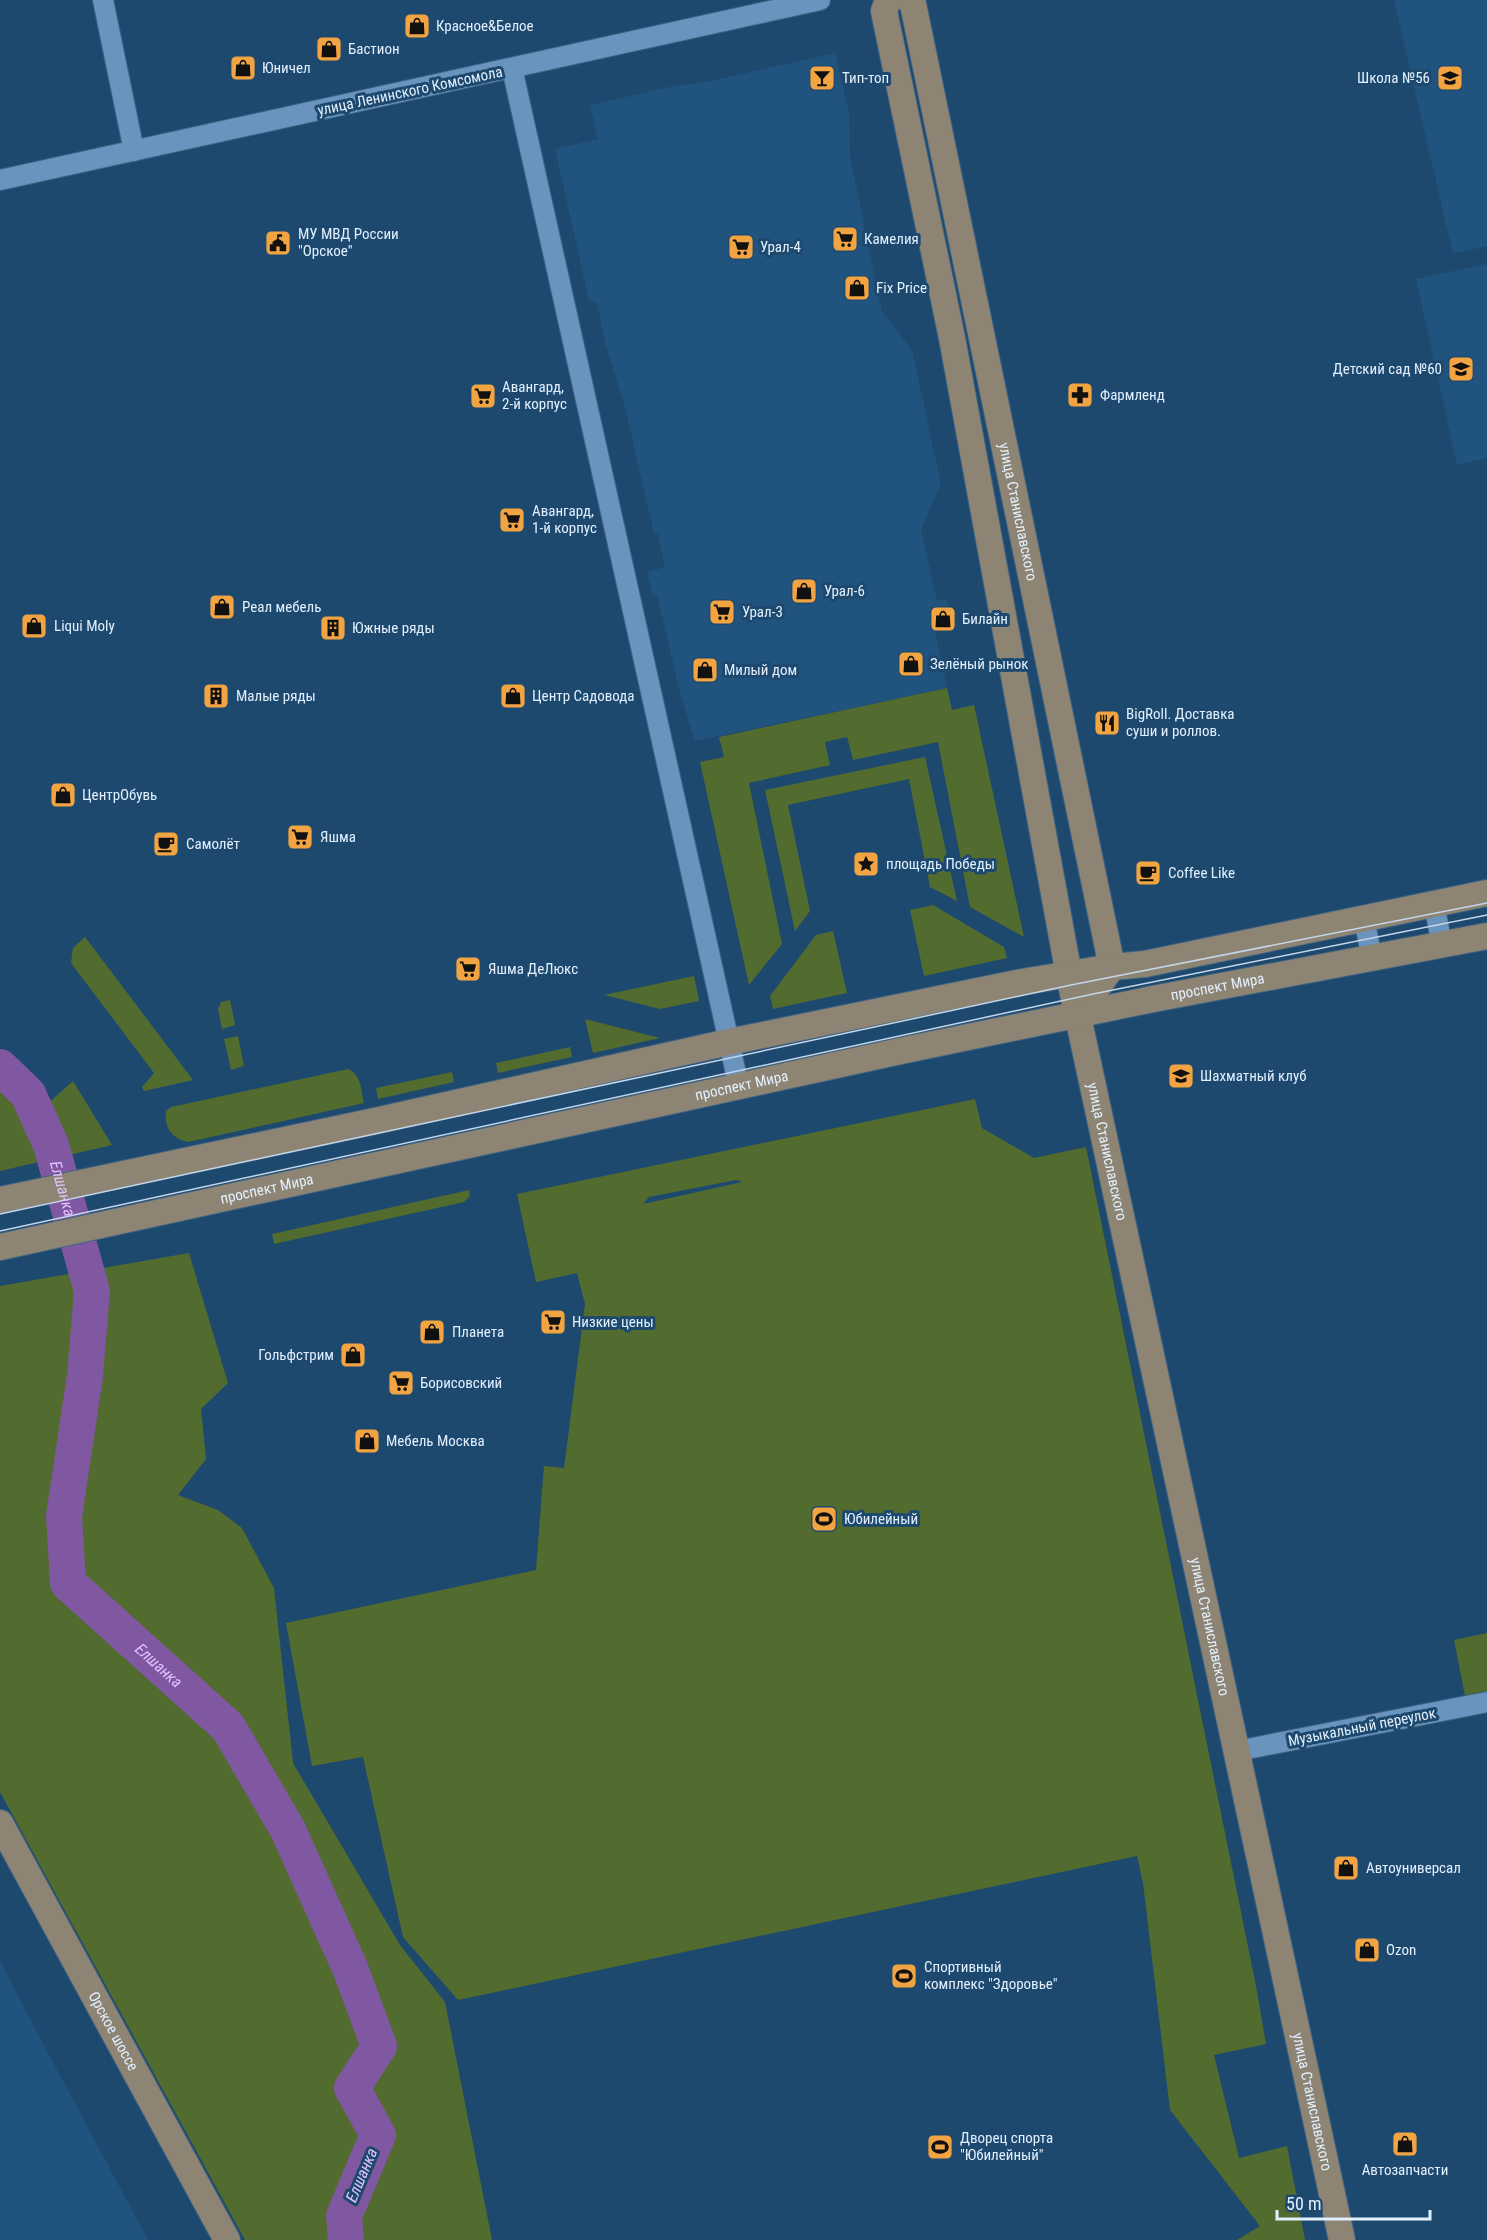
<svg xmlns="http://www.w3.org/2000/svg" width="1487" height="2240" viewBox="0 0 1487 2240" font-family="'Roboto Condensed',sans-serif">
<rect width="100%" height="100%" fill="#1e496f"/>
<g fill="#21537f">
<polygon points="1394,0 1487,0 1487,246 1453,254"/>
<polygon points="835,53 849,113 850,157 882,311 912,350 941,484 921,529 937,601 947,599 952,622 934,627 947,688 695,741 680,693 657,594 653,595 647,572 665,567 658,533 654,534 625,407 605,342 597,303 589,300 555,149 598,139 590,105 674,86 707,82"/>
<polygon points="1487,264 1487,458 1457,465 1416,279"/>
<polygon points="0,1961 39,2036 148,2240 0,2240"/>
</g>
<g fill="#526b2f" fill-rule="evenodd">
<polygon points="947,688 952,710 974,705 1024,937 970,907 938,742 853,760 847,737 825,742 830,765 749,783 782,944 749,985 700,762 724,757 719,737"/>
<polygon points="925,757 957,901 930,887 909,779 788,805 810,911 795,931 765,790"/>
<polygon points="933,905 1004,947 1007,958 924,976 910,910"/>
<polygon points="833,931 847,993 773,1009 770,996 816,935"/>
<polygon points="85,937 193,1080 144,1091 142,1087 154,1073 71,963 73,948"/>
<polygon points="694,976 699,1001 660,1009 604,995"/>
<polygon points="230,1000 235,1025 222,1029 218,1009 221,1002"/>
<polygon points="585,1019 660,1038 593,1053"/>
<polygon points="238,1036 244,1066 231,1070 224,1039"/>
<polygon points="570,1047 572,1057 498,1073 496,1063"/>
<path d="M348,1069C361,1074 361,1090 364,1103L188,1142C172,1138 164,1128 166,1111L171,1107Z"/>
<polygon points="452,1072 454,1082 378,1099 376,1088"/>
<polygon points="0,1075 46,1105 73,1081 112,1145 0,1171"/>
<path d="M975,1099L982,1128L1034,1158L1086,1147L1256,1986L1266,2044L1214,2055L1239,2158L1287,2146L1305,2240H1237L1260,2226L1170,2110L1143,1883L1137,1856L458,2000L403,1937L363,1757L312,1766L286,1623L536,1570L544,1466L564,1468L585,1304L577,1273L536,1282L517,1194ZM736,1180L742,1182L643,1204L649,1197Z"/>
<polygon points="469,1190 470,1196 464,1202 274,1244 272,1234"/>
<polygon points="189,1253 228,1383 201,1409 206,1459 178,1495 218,1510 242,1528 274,1588 293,1763 400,1945 445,2002 492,2240 245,2240 0,1792 0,1286"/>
<polygon points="1487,1633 1487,1691 1465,1696 1454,1640"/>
</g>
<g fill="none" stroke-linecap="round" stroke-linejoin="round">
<path stroke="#8058a1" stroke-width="36" id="s1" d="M0,1067L28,1094L51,1145L92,1291L85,1376L64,1516L68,1583L228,1727L288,1830L350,1968L379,2046L352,2088L378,2135L344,2216L346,2240"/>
<defs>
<g id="minor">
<polyline points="103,0 134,151"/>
<polyline points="512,68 739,1087"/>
<polyline points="0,180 820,0"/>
<polyline points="1434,904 1442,945"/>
<polyline points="1364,918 1372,959"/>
<polyline points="1237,1751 1487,1702"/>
</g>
<g id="major">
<path id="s2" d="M888,0L884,11L952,338L1069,975L1342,2240"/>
<path id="s3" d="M909,0L913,4L1112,967L1078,1015"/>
<polyline points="0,1200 375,1121 729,1042 1022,982 1112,967 1145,964 1487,893"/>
<path id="s4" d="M0,1247L905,1050L1153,999L1487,936"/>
<path id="s5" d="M0,1823L227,2240"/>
</g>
</defs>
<use href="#minor" stroke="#3f6482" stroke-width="22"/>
<use href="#major" stroke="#3f6482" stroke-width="28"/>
<use href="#minor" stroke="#6894be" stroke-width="20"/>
<use href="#major" stroke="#8e8474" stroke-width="26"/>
<g stroke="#c4d6e8" stroke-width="1.5">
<polyline points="0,1214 1071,985 1487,903"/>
<polyline points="0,1231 1093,994 1487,915"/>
</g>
</g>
<defs>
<symbol id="shop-square" viewBox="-11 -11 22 22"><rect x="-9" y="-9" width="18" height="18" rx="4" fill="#f3a442" stroke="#1e496f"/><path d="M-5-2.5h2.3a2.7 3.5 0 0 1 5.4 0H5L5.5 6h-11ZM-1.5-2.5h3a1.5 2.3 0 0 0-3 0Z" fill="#111"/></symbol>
<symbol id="bar-square" viewBox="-11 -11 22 22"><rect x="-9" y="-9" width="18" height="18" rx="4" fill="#f3a442" stroke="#1e496f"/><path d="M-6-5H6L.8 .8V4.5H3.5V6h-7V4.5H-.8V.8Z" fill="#111"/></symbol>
<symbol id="school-square" viewBox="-11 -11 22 22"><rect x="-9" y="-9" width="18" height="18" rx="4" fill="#f3a442" stroke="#1e496f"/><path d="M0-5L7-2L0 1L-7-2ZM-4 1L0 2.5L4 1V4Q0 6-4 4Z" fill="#111"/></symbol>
<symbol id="supermarket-square" viewBox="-11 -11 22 22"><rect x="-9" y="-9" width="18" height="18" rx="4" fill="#f3a442" stroke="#1e496f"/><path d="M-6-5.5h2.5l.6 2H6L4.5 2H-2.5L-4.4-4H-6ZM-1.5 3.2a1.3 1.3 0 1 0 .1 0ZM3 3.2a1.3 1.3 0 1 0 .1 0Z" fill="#111"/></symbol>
<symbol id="civic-square" viewBox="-11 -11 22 22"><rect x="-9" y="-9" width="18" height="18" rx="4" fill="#f3a442" stroke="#1e496f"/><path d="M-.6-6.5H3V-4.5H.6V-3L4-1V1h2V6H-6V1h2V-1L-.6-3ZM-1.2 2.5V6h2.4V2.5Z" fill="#111"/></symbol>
<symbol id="pharmacy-square" viewBox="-11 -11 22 22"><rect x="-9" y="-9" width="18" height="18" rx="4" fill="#f3a442" stroke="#1e496f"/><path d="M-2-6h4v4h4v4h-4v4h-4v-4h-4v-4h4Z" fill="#111"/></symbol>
<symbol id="building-square" viewBox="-11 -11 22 22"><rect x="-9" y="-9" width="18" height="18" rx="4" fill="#f3a442" stroke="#1e496f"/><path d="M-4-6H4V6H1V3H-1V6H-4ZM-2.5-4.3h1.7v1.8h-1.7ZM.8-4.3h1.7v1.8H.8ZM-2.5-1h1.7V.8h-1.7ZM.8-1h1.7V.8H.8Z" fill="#111"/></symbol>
<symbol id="restaurant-square" viewBox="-11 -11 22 22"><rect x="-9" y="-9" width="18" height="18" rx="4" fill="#f3a442" stroke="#1e496f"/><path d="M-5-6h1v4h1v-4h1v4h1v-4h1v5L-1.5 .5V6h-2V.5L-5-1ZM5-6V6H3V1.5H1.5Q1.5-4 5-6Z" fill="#111"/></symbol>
<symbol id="cafe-square" viewBox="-11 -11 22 22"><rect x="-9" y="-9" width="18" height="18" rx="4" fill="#f3a442" stroke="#1e496f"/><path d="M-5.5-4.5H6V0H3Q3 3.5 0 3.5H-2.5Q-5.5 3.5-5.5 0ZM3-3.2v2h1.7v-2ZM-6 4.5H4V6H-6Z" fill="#111"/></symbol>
<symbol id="sight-square" viewBox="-11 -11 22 22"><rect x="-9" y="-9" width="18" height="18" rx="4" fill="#f3a442" stroke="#1e496f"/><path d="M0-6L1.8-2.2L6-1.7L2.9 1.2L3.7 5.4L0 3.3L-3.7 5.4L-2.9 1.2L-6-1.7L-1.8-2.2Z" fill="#111"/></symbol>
<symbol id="stadium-square" viewBox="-11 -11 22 22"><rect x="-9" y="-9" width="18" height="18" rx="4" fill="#f3a442" stroke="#1e496f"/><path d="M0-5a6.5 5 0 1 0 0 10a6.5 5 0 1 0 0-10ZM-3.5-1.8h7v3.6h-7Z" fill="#111"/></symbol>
</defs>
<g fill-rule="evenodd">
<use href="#shop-square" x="402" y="11" width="30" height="30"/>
<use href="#shop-square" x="314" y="34" width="30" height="30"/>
<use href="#shop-square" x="228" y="53" width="30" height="30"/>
<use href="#bar-square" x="807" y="63" width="30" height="30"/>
<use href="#school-square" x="1435" y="63" width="30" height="30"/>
<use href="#supermarket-square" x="830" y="224" width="30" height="30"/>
<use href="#civic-square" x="263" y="228" width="30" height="30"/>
<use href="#supermarket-square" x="726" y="232" width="30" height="30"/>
<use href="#shop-square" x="842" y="273" width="30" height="30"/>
<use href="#school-square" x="1446" y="354" width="30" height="30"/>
<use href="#pharmacy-square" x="1065" y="380" width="30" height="30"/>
<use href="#supermarket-square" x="468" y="381" width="30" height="30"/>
<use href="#supermarket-square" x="497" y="505" width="30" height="30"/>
<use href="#shop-square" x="789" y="576" width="30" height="30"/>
<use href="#shop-square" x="207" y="592" width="30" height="30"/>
<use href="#supermarket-square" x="707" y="597" width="30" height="30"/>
<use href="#shop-square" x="928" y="604" width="30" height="30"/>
<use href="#shop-square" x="19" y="611" width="30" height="30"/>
<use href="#building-square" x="318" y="613" width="30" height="30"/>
<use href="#shop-square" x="896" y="649" width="30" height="30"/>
<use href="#shop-square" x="690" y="655" width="30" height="30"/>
<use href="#building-square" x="201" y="681" width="30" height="30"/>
<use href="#shop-square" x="498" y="681" width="30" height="30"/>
<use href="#restaurant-square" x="1092" y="708" width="30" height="30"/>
<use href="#shop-square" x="48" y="780" width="30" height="30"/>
<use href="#supermarket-square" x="285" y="822" width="30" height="30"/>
<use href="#cafe-square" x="151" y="829" width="30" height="30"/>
<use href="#sight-square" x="851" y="849" width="30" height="30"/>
<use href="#cafe-square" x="1133" y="858" width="30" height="30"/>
<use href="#supermarket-square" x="453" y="954" width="30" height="30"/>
<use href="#school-square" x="1166" y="1061" width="30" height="30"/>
<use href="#supermarket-square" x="538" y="1307" width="30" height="30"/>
<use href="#shop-square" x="417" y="1317" width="30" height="30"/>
<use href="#shop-square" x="338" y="1340" width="30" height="30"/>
<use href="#supermarket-square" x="386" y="1368" width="30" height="30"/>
<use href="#shop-square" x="352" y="1426" width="30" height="30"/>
<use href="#stadium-square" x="809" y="1504" width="30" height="30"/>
<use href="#shop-square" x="1331" y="1853" width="30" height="30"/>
<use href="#shop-square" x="1352" y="1935" width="30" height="30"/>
<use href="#stadium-square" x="889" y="1961" width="30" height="30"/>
<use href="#shop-square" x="1390" y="2129" width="30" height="30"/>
<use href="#stadium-square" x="925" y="2132" width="30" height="30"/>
</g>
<g text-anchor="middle" stroke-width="6" stroke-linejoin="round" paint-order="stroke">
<g font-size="15" fill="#e2f0fe" stroke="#1e496f" text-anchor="start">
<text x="436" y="31">Красное&amp;Белое</text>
<text x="348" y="54">Бастион</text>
<text x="262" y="73">Юничел</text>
<text x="842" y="83">Тип-топ</text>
<text x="1430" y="83" text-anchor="end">Школа №56</text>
<text x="298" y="239">МУ МВД России<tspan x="298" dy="17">"Орское"</tspan></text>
<text x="864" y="244">Камелия</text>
<text x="760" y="252">Урал-4</text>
<text x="876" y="293">Fix Price</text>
<text x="1442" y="374" text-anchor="end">Детский сад №60</text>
<text x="502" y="392">Авангард,<tspan x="502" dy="17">2-й корпус</tspan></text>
<text x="1100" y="400">Фармленд</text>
<text x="532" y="516">Авангард,<tspan x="532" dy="17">1-й корпус</tspan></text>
<text x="824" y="596">Урал-6</text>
<text x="242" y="612">Реал мебель</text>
<text x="742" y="617">Урал-3</text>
<text x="962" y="624">Билайн</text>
<text x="54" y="631">Liqui Moly</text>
<text x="352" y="633">Южные ряды</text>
<text x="930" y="669">Зелёный рынок</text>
<text x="724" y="675">Милый дом</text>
<text x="236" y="701">Малые ряды</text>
<text x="532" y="701">Центр Садовода</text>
<text x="1126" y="719">BigRoll. Доставка<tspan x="1126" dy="17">суши и роллов.</tspan></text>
<text x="82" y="800">ЦентрОбувь</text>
<text x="320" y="842">Яшма</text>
<text x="186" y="849">Самолёт</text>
<text x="886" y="869">площадь Победы</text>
<text x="1168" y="878">Coffee Like</text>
<text x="488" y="974">Яшма ДеЛюкс</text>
<text x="1200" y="1081">Шахматный клуб</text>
<text x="572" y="1327">Низкие цены</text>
<text x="452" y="1337">Планета</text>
<text x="334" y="1360" text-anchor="end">Гольфстрим</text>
<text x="420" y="1388">Борисовский</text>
<text x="386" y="1446">Мебель Москва</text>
<text x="844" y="1524">Юбилейный</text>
<text x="1366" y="1873">Автоуниверсал</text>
<text x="1386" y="1955">Ozon</text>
<text x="924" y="1972">Спортивный<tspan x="924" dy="17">комплекс "Здоровье"</tspan></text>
<text x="960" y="2143">Дворец спорта<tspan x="960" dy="17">"Юбилейный"</tspan></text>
<text x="1405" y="2175" text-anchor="middle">Автозапчасти</text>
</g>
<g font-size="15" fill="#e2f0fe" stroke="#1e496f">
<text transform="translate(410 91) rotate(-12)" y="5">улица Ленинского Комсомола</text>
<text dy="5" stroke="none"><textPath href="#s3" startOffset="524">улица Станиславского</textPath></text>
<text dy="5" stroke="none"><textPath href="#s4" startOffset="1245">проспект Мира</textPath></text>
<text dy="5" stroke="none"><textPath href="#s4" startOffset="759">проспект Мира</textPath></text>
<text dy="5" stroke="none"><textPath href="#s2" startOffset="1174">улица Станиславского</textPath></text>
<text dy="5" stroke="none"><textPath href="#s4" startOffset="273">проспект Мира</textPath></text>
<text dy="5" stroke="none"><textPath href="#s2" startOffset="1660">улица Станиславского</textPath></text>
<text transform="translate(1362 1727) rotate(-11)" y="5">Музыкальный переулок</text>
<text dy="5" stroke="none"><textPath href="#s5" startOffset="237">Орское шоссе</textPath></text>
<text dy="5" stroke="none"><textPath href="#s2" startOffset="2146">улица Станиславского</textPath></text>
</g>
<g font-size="16" font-style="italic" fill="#e2c2ff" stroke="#1e496f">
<text dy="6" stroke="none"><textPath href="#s1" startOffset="140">Елшанка</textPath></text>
<text dy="6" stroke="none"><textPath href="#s1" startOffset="663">Елшанка</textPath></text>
<text transform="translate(361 2175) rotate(-67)" y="6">Елшанка</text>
</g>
</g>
<path d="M1277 2210v9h153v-9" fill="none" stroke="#e2f0fe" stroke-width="3"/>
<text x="1286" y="2210" font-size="18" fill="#e2f0fe" stroke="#1e496f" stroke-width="4.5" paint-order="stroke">50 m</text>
</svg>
